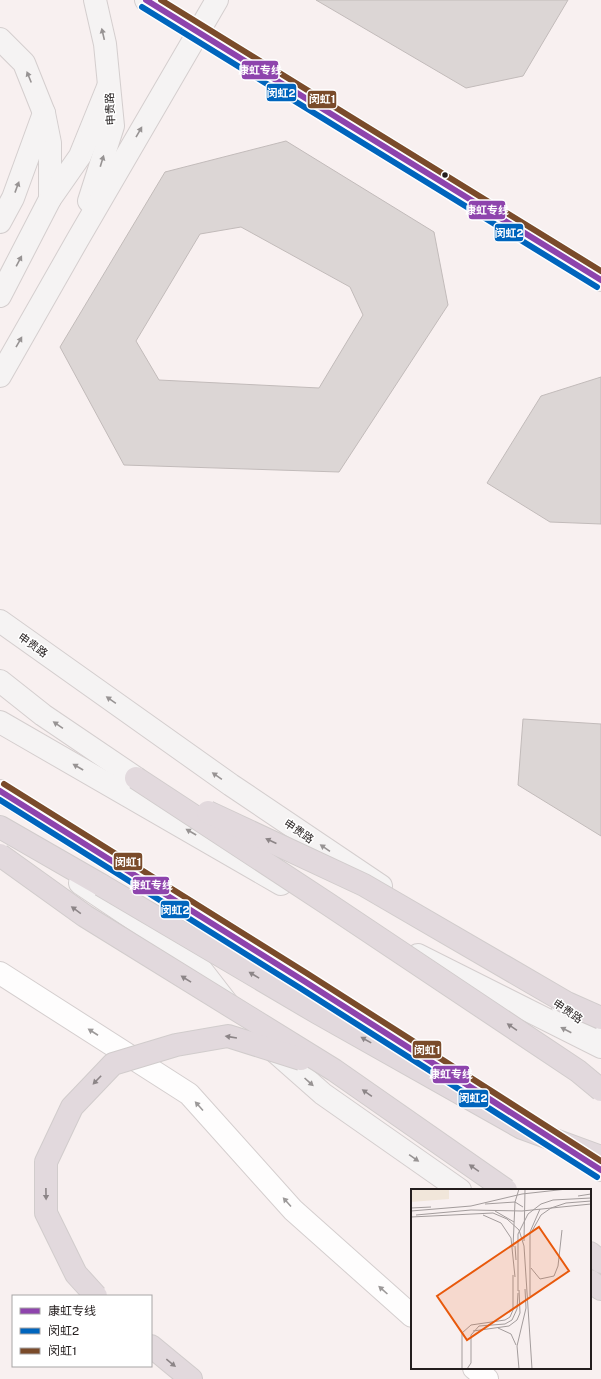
<svg xmlns="http://www.w3.org/2000/svg" width="601" height="1379" viewBox="0 0 601 1379" font-family="'Public Sans','Noto Sans SC',sans-serif">
<rect width="100%" height="100%" fill="#f8f0f0"/>
<g fill="#dcd6d5" stroke="#c2bbba" fill-rule="evenodd">
<polygon points="316,0 568,0 523,76 466,88"/>
<path d="M286,141L434,232L448,305L339,472L124,465L60,347L165,172ZM241,227L350,287L363,315L319,388L159,380L136,341L200,234Z"/>
<polygon points="601,377 601,524 550,522 487,483 541,396"/>
<polygon points="523,719 601,724 601,836 518,785"/>
</g>
<g fill="none" stroke-linecap="round" stroke-linejoin="round">
<defs>
<g id="street">
<polyline points="0,973 189,1094 293,1210 412,1316"/>
<polyline points="474,1368 487,1379"/>
</g>
<g id="secondary">
<polyline points="146,0 601,280"/>
<polyline points="0,39 24,63 44,113 50,143 50,199 0,296"/>
<polyline points="50,199 80,156 108,87"/>
<polyline points="89,201 113,126 105,44 95,0"/>
<polyline points="0,222 13,198 44,113"/>
<polyline points="0,376 78,239 217,0"/>
<polyline points="0,621 231,785 381,886"/>
<polyline points="0,681 43,715 136,778"/>
<polyline points="0,722 281,884"/>
<polyline points="0,791 231,935 485,1096"/>
<polyline points="80,883 193,959 227,1003"/>
<polyline points="418,955 601,1047"/>
<polyline points="563,1007 601,1034"/>
<polyline points="272,1049 323,1094 460,1190"/>
<polyline points="569,1150 601,1170"/>
</g>
<g id="highway">
<polyline points="0,827 101,885"/>
<polyline points="590,1253 601,1262"/>
<polyline points="590,1281 601,1289"/>
<polyline points="151,1346 191,1379"/>
</g>
</defs>
<use href="#street" stroke="#d4cece" stroke-width="24"/>
<use href="#secondary" stroke="#d4cece" stroke-width="24"/>
<use href="#highway" stroke="#d1cccc" stroke-width="24"/>
<use href="#street" stroke="#fefdfd" stroke-width="22"/>
<use href="#secondary" stroke="#f5f3f3" stroke-width="22"/>
<use href="#highway" stroke="#e2d9dd" stroke-width="22"/>
<defs>
<g id="highway-bridge">
<polyline points="136,778 328,904 578,1071 601,1090"/>
<polyline points="208,812 364,885 567,1003 601,1018"/>
<polyline points="0,855 85,916 334,1070 506,1190"/>
<polyline points="101,885 318,1013 522,1128 601,1157"/>
<polyline points="96,1296 76,1274 46,1213 46,1162 72,1107 113,1064 176,1045 228,1036 301,1059"/>
</g>
</defs>
<use href="#highway-bridge" stroke="#d1cccc" stroke-width="24" stroke-linecap="butt"/>
<use href="#highway-bridge" stroke="#e2d9dd" stroke-width="22"/>
<defs>
<g id="bus-1">
<polyline points="146,0 601,280"/>
<polyline points="0,791 304,981 601,1170"/>
</g>
<g id="bus-2">
<polyline points="142,7 597,287"/>
<polyline points="0,800 300,988 597,1177"/>
</g>
<g id="bus-3">
<polyline points="161,0 601,271"/>
<polyline points="4,784 308,974 601,1161"/>
</g>
</defs>
<use href="#bus-1" stroke="#fff" stroke-width="9"/>
<use href="#bus-2" stroke="#fff" stroke-width="9"/>
<use href="#bus-3" stroke="#fff" stroke-width="9"/>
<use href="#bus-1" stroke="#8e44ad" stroke-width="6"/>
<use href="#bus-2" stroke="#0065bd" stroke-width="6"/>
<use href="#bus-3" stroke="#7a4b2a" stroke-width="6"/>
</g>
<defs><path id="oneway-solid" d="M-6-.8H1V-3.2L6.5 0L1 3.2V.8H-6Z"/></defs>
<g fill="#979393">
<use href="#oneway-solid" transform="translate(103 34) rotate(-103)"/>
<use href="#oneway-solid" transform="translate(29 77) rotate(-112)"/>
<use href="#oneway-solid" transform="translate(139 132) rotate(-60)"/>
<use href="#oneway-solid" transform="translate(102 161) rotate(-73)"/>
<use href="#oneway-solid" transform="translate(17 187) rotate(-70)"/>
<use href="#oneway-solid" transform="translate(19 261) rotate(-62)"/>
<use href="#oneway-solid" transform="translate(19 342) rotate(-60)"/>
<use href="#oneway-solid" transform="translate(111 700) rotate(-145)"/>
<use href="#oneway-solid" transform="translate(58 725) rotate(-146)"/>
<use href="#oneway-solid" transform="translate(78 767) rotate(-150)"/>
<use href="#oneway-solid" transform="translate(217 776) rotate(-145)"/>
<use href="#oneway-solid" transform="translate(191 832) rotate(-150)"/>
<use href="#oneway-solid" transform="translate(325 848) rotate(-146)"/>
<use href="#oneway-solid" transform="translate(566 1030) rotate(-153)"/>
<use href="#oneway-solid" transform="translate(309 1082) rotate(42)"/>
<use href="#oneway-solid" transform="translate(414 1158) rotate(35)"/>
</g>
<g fill="#8c8587">
<use href="#oneway-solid" transform="translate(271 841) rotate(-155)"/>
<use href="#oneway-solid" transform="translate(76 910) rotate(-144)"/>
<use href="#oneway-solid" transform="translate(254 975) rotate(-149)"/>
<use href="#oneway-solid" transform="translate(186 979) rotate(-148)"/>
<use href="#oneway-solid" transform="translate(512 1027) rotate(-146)"/>
<use href="#oneway-solid" transform="translate(231 1037) rotate(-171)"/>
<use href="#oneway-solid" transform="translate(366 1040) rotate(-151)"/>
<use href="#oneway-solid" transform="translate(97 1080) rotate(134)"/>
<use href="#oneway-solid" transform="translate(367 1093) rotate(-145)"/>
<use href="#oneway-solid" transform="translate(474 1168) rotate(-145)"/>
<use href="#oneway-solid" transform="translate(46 1194) rotate(89)"/>
<use href="#oneway-solid" transform="translate(171 1363) rotate(39)"/>
</g>
<g fill="#9c9999">
<use href="#oneway-solid" transform="translate(93 1032) rotate(-147)"/>
<use href="#oneway-solid" transform="translate(199 1106) rotate(-132)"/>
<use href="#oneway-solid" transform="translate(287 1202) rotate(-132)"/>
<use href="#oneway-solid" transform="translate(383 1290) rotate(-138)"/>
</g>
<circle fill="#241e1e" stroke="#fff" stroke-width="1.5" cx="445" cy="175" r="3.5"/>
<g text-anchor="middle" stroke-width="3" stroke-linejoin="round" paint-order="stroke">
<g font-size="11" fill="#241e1e" stroke="#fff">
<text transform="translate(110 109) rotate(-93)" y="4">申贵路</text>
<text transform="translate(33 645) rotate(35)" y="4">申贵路</text>
<text transform="translate(299 831) rotate(34)" y="4">申贵路</text>
<text transform="translate(568 1011) rotate(34)" y="4">申贵路</text>
</g>
</g>
<g transform="translate(411 1189)">
<rect width="180" height="180" fill="#f8f0f0"/>
<path d="M38,0V10L0,13V1Z" fill="#f1e6da"/>
<path fill="none" stroke="#a39c9c" stroke-width="1" d="M167,7L180,5M74,15L104,13L112,18M0,19L20,18M0,22L60,17L111,5L156,0M84,22L103,33M5,26L60,21L111,22L180,15M72,26L90,34L100,49L104,88M0,28L82,24L96,30L108,41L113,57L121,180M121,42L130,26L140,19L155,14L180,12M113,52L114,0M104,57L105,71M102,58L104,13L108,0M120,79L129,90L143,87L147,77L151,41M107,102V45L117,25L130,15L142,11L180,9M119,107V43L129,20M87,139L100,145L105,156M62,142L98,137L106,131L109,124L108,101M51,180V144L60,136L94,131L99,128L102,121V86M56,180L60,174V146L68,137L94,135L101,131L106,120L107,104M108,180L106,157L115,119L114,100"/>
<path fill="#e8590c" fill-opacity="0.15" stroke="#e8590c" stroke-width="2" d="M128,38L158,82L56,151L26,107Z"/>
<rect width="180" height="180" fill="none" stroke="#241e1e" stroke-width="2"/>
</g>
<g stroke="#fff" stroke-width="1.5">
<rect x="241" y="60" width="38" height="20" rx="4" fill="#8e44ad"/>
<rect x="266" y="83" width="31" height="19" rx="4" fill="#0065bd"/>
<rect x="307" y="90" width="30" height="19" rx="4" fill="#7a4b2a"/>
<rect x="468" y="200" width="38" height="20" rx="4" fill="#8e44ad"/>
<rect x="494" y="223" width="30" height="19" rx="4" fill="#0065bd"/>
<rect x="113" y="852" width="30" height="19" rx="4" fill="#7a4b2a"/>
<rect x="132" y="876" width="38" height="19" rx="4" fill="#8e44ad"/>
<rect x="160" y="900" width="30" height="19" rx="4" fill="#0065bd"/>
<rect x="412" y="1040" width="30" height="19" rx="4" fill="#7a4b2a"/>
<rect x="432" y="1065" width="38" height="19" rx="4" fill="#8e44ad"/>
<rect x="458" y="1089" width="31" height="19" rx="4" fill="#0065bd"/>
</g>
<g font-size="11" text-anchor="middle" font-weight="bold" fill="#fff">
<text x="260" y="74">康虹专线</text>
<text x="281" y="97">闵虹2</text>
<text x="322" y="103">闵虹1</text>
<text x="487" y="214">康虹专线</text>
<text x="509" y="237">闵虹2</text>
<text x="128" y="866">闵虹1</text>
<text x="151" y="889">康虹专线</text>
<text x="175" y="914">闵虹2</text>
<text x="427" y="1054">闵虹1</text>
<text x="451" y="1078">康虹专线</text>
<text x="473" y="1102">闵虹2</text>
</g>
<rect x="12" y="1295" width="140" height="72" fill="#ffffff" stroke="#a7a5a5"/>
<rect x="20" y="1308" width="20" height="6" fill="#8e44ad" stroke="#a7a5a5"/>
<text x="48" y="1315" font-size="12" fill="#241e1e">康虹专线</text>
<rect x="20" y="1328" width="20" height="6" fill="#0065bd" stroke="#a7a5a5"/>
<text x="48" y="1335" font-size="12" fill="#241e1e">闵虹2</text>
<rect x="20" y="1348" width="20" height="6" fill="#7a4b2a" stroke="#a7a5a5"/>
<text x="48" y="1355" font-size="12" fill="#241e1e">闵虹1</text>
</svg>
